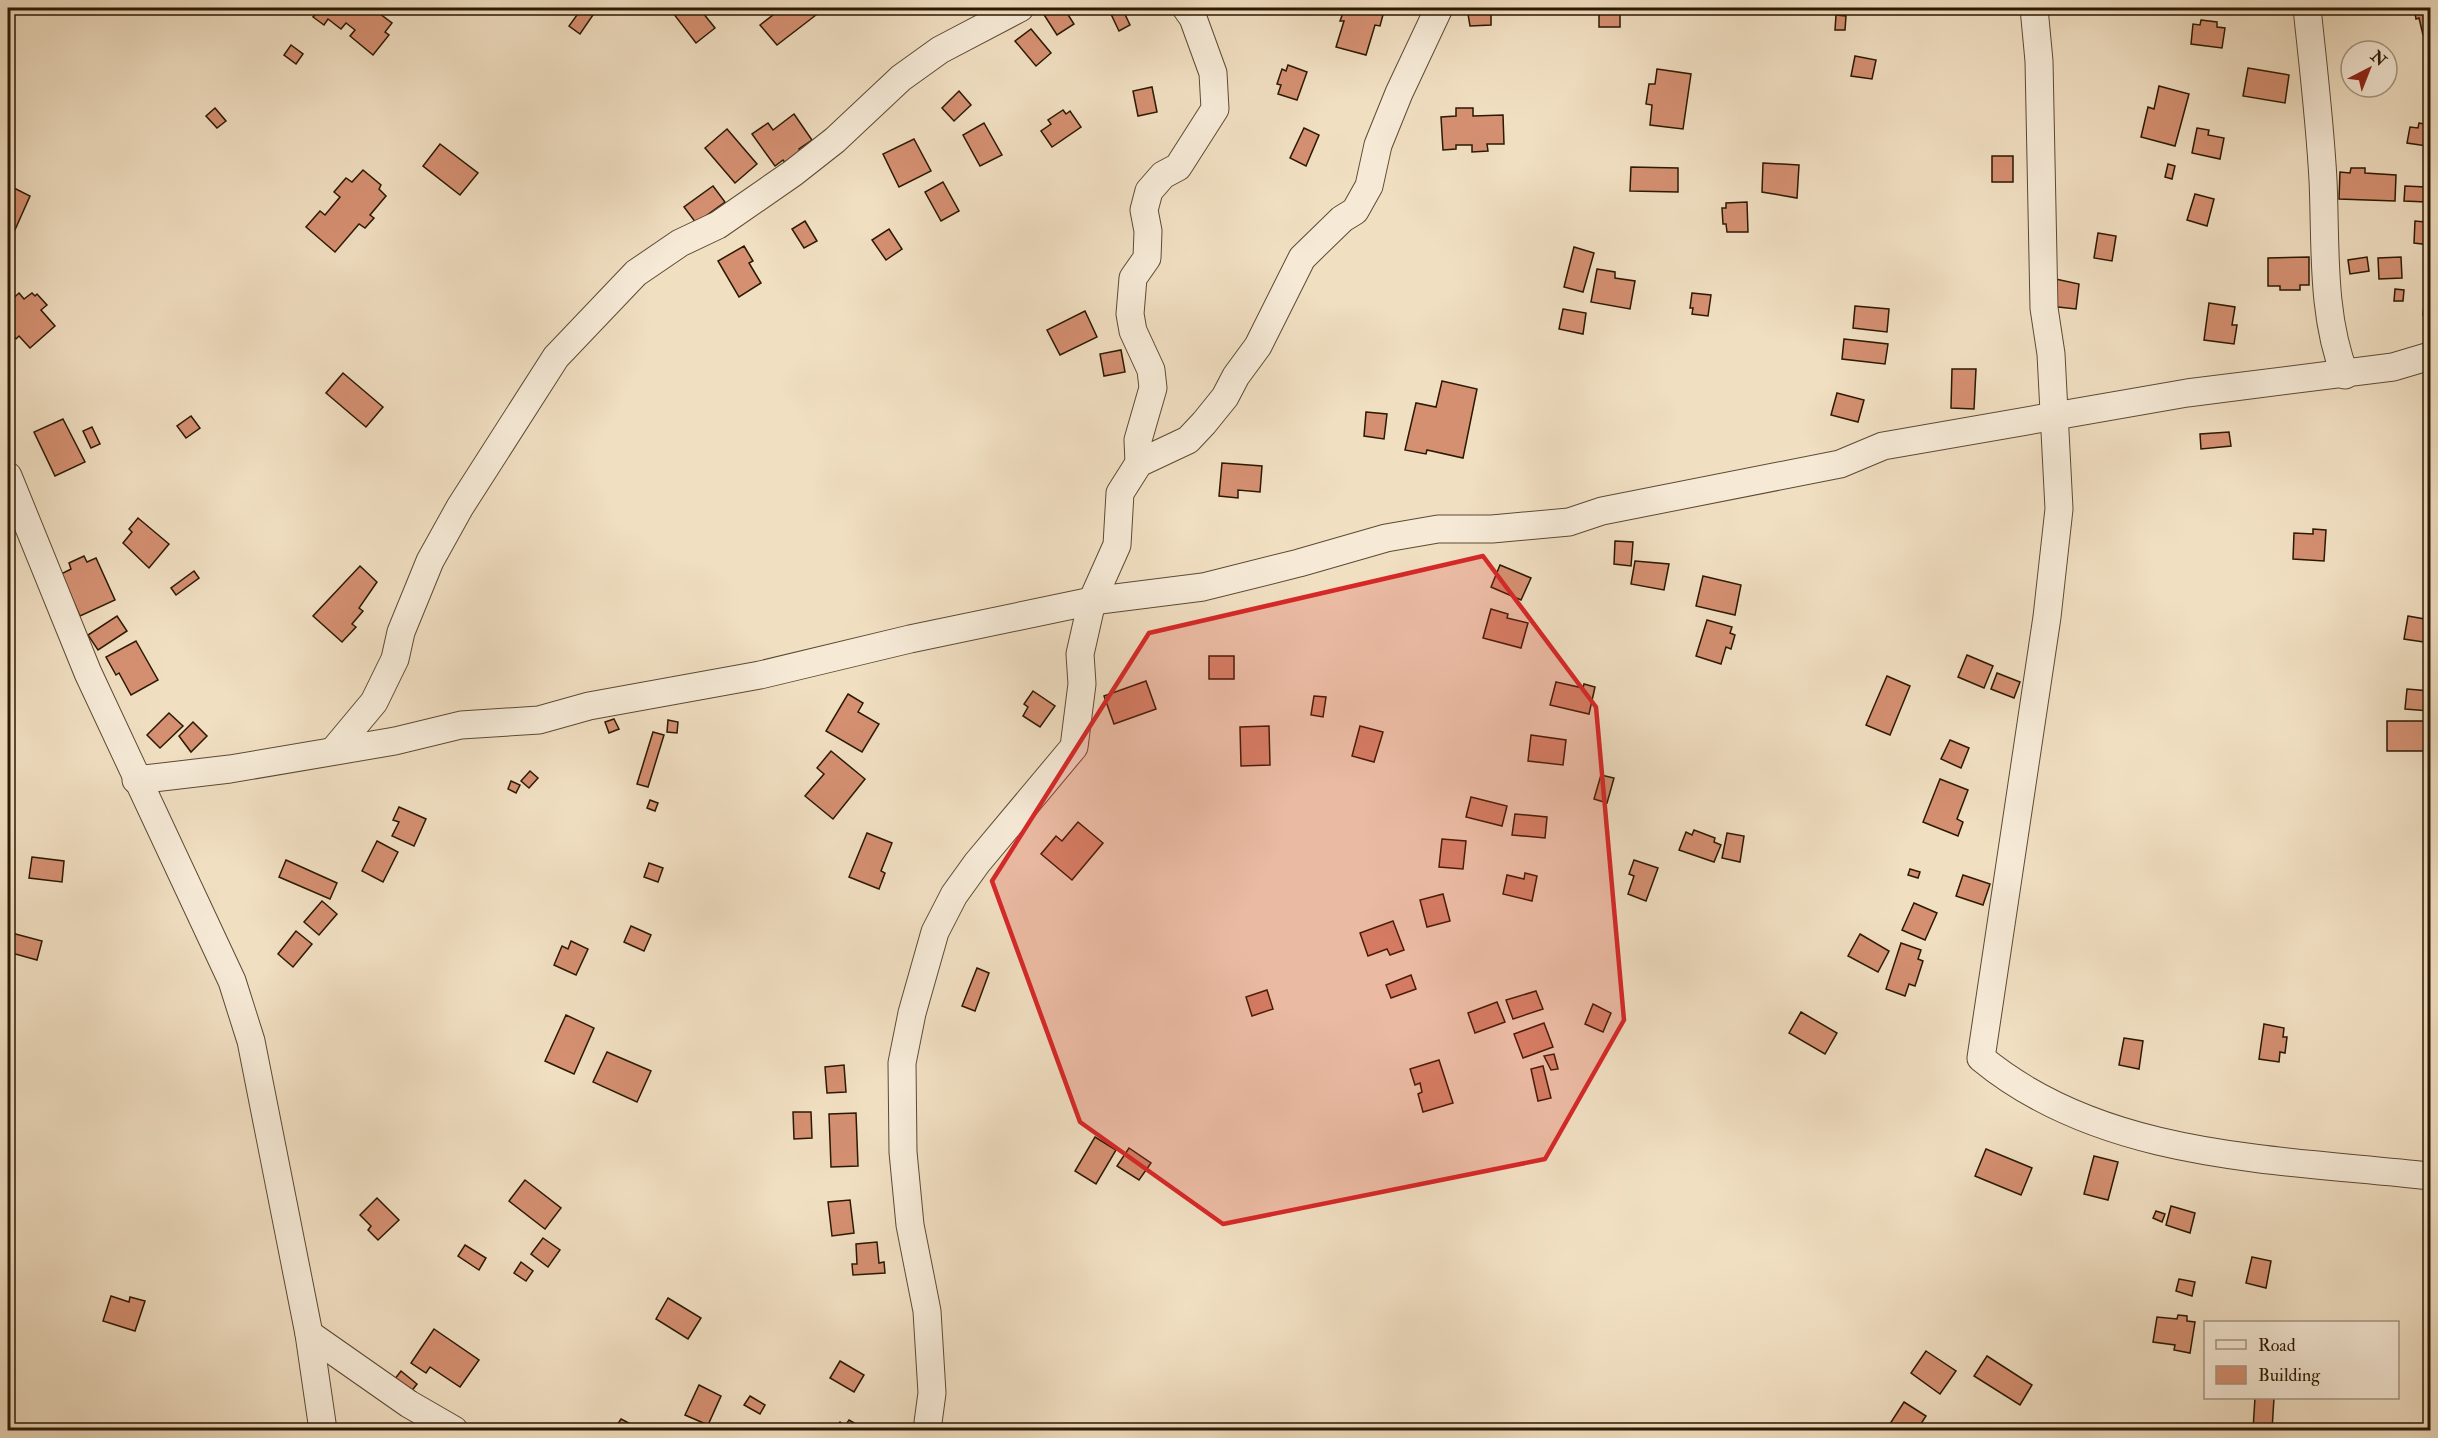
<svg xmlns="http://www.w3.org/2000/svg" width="2438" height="1438" viewBox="0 0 2438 1438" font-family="'IM FELL Double Pica',serif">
<rect width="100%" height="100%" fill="#f1dfc2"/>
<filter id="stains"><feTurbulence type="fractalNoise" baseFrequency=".00333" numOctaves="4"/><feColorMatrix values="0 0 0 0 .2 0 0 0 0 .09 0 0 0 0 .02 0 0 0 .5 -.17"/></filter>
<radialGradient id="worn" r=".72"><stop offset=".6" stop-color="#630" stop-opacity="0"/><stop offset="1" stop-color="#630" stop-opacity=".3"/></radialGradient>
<g fill="#d59072" stroke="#2b1902" stroke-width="1.5">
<polygon points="321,8 372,8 392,23 385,32 389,35 373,55 350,36 355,30 346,23 341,29 328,19 324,25 313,17"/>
<polygon points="582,8 588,8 595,12 580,34 569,26"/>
<polygon points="680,8 699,8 715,28 696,43 673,13"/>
<polygon points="782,8 810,8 816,15 777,45 760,25"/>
<polygon points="1045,8 1068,8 1065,10 1074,24 1057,35 1041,10"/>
<polygon points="1118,8 1122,8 1130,25 1119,31 1110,12"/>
<polygon points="1348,8 1373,8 1384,11 1380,26 1375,25 1366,55 1336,47 1344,21 1340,21 1344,10"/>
<polygon points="1467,8 1491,8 1491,25 1470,26"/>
<polygon points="1594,8 1620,8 1620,27 1599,27 1599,11 1594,12"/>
<polygon points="2414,8 2430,8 2430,34 2423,35 2419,18 2416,19"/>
<polygon points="1836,15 1846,16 1845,30 1835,30"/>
<polygon points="2201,20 2217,22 2217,27 2225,28 2222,48 2191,44 2193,24 2200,25"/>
<polygon points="1031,29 1051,53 1036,66 1015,41"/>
<polygon points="291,45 303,54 296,64 284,55"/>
<polygon points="1855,56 1876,60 1872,79 1851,76"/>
<polygon points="1288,65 1307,72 1297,100 1278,94 1281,85 1277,84 1282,69 1286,71"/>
<polygon points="2248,68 2289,75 2285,103 2243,96"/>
<polygon points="1657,69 1691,74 1683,129 1650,125 1652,105 1646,104 1649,84 1655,84"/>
<polygon points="2159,86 2189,94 2175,146 2141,137 2148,107 2154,109"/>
<polygon points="1152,87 1157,112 1138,116 1133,91"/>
<polygon points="959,91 971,105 954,121 942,108"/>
<polygon points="215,108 226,121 217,128 206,116"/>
<polygon points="1456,108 1473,108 1473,116 1503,115 1504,144 1487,144 1488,151 1472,152 1472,145 1456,145 1456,149 1443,150 1441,117 1456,116"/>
<polygon points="1063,110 1066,114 1070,111 1081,127 1052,147 1041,131 1051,124 1048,120"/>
<polygon points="794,114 812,140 799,149 803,154 787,165 783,160 775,166 752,134 768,123 773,130"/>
<polygon points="984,123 1002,155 980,166 963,135"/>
<polygon points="2419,123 2430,125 2427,146 2407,143 2410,127 2418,128"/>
<polygon points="1304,128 1319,135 1306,166 1290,158"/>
<polygon points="2197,128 2209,130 2208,135 2224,138 2220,159 2192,153"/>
<polygon points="727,129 757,164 735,183 705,148"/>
<polygon points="914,139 931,171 899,187 883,154"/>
<polygon points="440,144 478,173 460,195 423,166"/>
<rect x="1992" y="156" width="21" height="26"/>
<polygon points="1763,163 1799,165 1797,198 1762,192"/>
<polygon points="2168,164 2175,166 2172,179 2165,177"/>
<polygon points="1631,167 1678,168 1678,192 1630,191"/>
<polygon points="2351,168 2365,168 2365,173 2396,175 2395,201 2339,199 2340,172 2350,173"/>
<polygon points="363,170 381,185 379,189 386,196 370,215 374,218 365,228 359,224 335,252 306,227 320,211 325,215 340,197 334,192 346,178 352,182"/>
<polygon points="943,182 959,211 941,221 925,192"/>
<polygon points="8,185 30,196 14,232 8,229"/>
<polygon points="713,186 725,202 696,223 684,207"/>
<polygon points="2405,186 2426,187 2426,202 2404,201"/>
<polygon points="2195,194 2214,199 2207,226 2187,220"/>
<polygon points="1747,202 1748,232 1727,232 1726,224 1723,224 1722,208 1726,208 1726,203"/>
<polygon points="2425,218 2430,219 2430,245 2414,243 2415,221 2425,222"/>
<polygon points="805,221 817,241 804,248 792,229"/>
<polygon points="889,229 902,249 886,260 872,240"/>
<polygon points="2098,233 2116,236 2112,261 2094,258"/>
<polygon points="744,246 753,261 749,263 761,283 739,297 718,261"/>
<polygon points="1574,247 1594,253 1583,292 1564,287"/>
<polygon points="2309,257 2309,285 2300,285 2300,290 2280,290 2280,286 2268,286 2268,258"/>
<polygon points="2367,257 2369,271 2350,274 2348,260"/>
<polygon points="2401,257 2402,278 2379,279 2378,258"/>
<polygon points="1597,269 1615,272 1615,278 1635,281 1630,309 1591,302"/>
<polygon points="2051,278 2079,284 2076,309 2049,306"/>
<polygon points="2395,289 2404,290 2403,301 2394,301"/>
<polygon points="19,293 24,299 32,293 35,296 37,294 47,305 41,310 55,326 30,348 19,336 16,339 8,329 8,303"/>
<polygon points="1692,293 1711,295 1708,316 1692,314 1693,308 1690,308"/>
<polygon points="2209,303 2235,307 2232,325 2237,325 2234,344 2204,340"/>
<polygon points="2429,303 2430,303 2430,322 2426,321 2427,315 2423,315 2424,305 2428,306"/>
<polygon points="1855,306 1889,309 1887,332 1853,328"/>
<polygon points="1563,309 1586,313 1583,334 1559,329"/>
<polygon points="1085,311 1097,337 1060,355 1047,330"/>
<polygon points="1844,339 1888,344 1885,364 1842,359"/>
<polygon points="1121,350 1125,372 1104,376 1100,354"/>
<polygon points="1952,369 1976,369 1974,409 1951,408"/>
<polygon points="343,373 383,407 366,427 326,393"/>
<polygon points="1442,381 1477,389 1463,458 1427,450 1426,454 1405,450 1416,403 1436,407"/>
<polygon points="1837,393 1864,400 1858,422 1831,415"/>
<polygon points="1366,412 1387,414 1384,439 1364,436"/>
<polygon points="191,416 200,428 186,438 177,426"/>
<polygon points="63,419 85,462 55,476 34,432"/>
<polygon points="92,427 100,444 91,448 83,431"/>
<polygon points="2229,432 2231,446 2201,449 2200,434"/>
<polygon points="1222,463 1262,466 1260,492 1238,490 1238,498 1219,496"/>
<polygon points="138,518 169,544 149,568 123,543 132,532 129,529"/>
<polygon points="2313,529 2326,530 2324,561 2293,559 2294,533 2313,534"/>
<polygon points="1615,541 1633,542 1631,566 1614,564"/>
<polygon points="84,556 87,562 96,558 115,600 80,616 61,574 71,569 69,563"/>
<polygon points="1635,561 1669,564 1664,590 1631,584"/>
<polygon points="1500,565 1531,578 1521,600 1491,587"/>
<polygon points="360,566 377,582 359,608 363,611 352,624 356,627 342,642 313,616"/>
<polygon points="194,571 199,578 176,595 171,588"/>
<polygon points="1703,576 1741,585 1735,615 1696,606"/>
<polygon points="1491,609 1508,614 1507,618 1528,623 1521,648 1483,638"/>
<polygon points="117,616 127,631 98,650 88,635"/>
<polygon points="2408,616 2430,620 2430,643 2404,639"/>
<polygon points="1707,620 1732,627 1730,633 1735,635 1731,649 1726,647 1721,664 1696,656"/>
<polygon points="136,641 158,680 131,695 119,673 116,675 106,657"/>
<polygon points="1967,655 1993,666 1984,688 1958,677"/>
<rect x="1209" y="656" width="25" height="23"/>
<polygon points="1997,673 2020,682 2014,698 1991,689"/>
<polygon points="1887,676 1910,686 1890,735 1866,725"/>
<polygon points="1146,681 1156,709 1114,724 1104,696"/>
<polygon points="1556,682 1583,688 1584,684 1595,687 1589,714 1550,705"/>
<polygon points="2407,689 2430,691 2430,711 2405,709"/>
<polygon points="1033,691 1055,706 1040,727 1023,716 1028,707 1024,704"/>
<polygon points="848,694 863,703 858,712 879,724 862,752 826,731"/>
<polygon points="1314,696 1326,697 1323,717 1311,715"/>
<polygon points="169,713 183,726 160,748 147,735"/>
<polygon points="614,719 619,729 609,733 605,722"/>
<polygon points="668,720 678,722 677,733 667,732"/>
<rect x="2387" y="721" width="42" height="30"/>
<polygon points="193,722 207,736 191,752 179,736"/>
<polygon points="1269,726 1270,765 1241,766 1240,727"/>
<polygon points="1360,726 1383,732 1374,762 1352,756"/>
<polygon points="653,732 664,735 648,787 637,784"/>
<polygon points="1531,735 1566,740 1563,765 1528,761"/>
<polygon points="1950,740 1969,748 1961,768 1941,759"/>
<polygon points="831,751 865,779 833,819 805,796 824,774 817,768"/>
<polygon points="530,771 538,778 529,788 521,781"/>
<polygon points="1601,775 1614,778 1607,803 1594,799"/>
<polygon points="1940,779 1968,790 1957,819 1963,822 1958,836 1923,822"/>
<polygon points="511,781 520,785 516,793 508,789"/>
<polygon points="1471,797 1507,806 1502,826 1466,817"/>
<polygon points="650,800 658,803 655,811 647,808"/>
<polygon points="399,807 426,819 414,846 392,836 399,822 393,820"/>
<polygon points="1515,814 1547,817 1545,838 1512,835"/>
<polygon points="1078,822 1103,843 1072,880 1041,854 1056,836 1062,841"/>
<polygon points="1694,830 1715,838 1714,842 1721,845 1714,862 1679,850 1686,832 1692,835"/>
<polygon points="867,833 892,843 881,871 885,873 879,889 849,877"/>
<polygon points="1727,833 1744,836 1740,862 1722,858"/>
<polygon points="1442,839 1466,841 1463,869 1439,867"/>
<polygon points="377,841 398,852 383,882 362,871"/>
<polygon points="32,857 64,861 62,882 29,878"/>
<polygon points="286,860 337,883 330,899 279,877"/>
<polygon points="1634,860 1658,868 1646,901 1628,894 1634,876 1629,874"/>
<polygon points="649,863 663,868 658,882 644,877"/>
<polygon points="1910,869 1920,872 1918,878 1908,875"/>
<polygon points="1525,873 1537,876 1532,901 1503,894 1507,875 1524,879"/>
<polygon points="1963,875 1990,884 1983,905 1956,896"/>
<polygon points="1443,894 1450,921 1427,927 1420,900"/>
<polygon points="322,901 337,914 319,935 304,922"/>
<polygon points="1914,903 1937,913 1925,940 1902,930"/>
<polygon points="1393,921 1404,950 1390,955 1387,949 1368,956 1360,933"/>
<polygon points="631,926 651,935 644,951 624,942"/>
<polygon points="296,931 312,944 293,967 278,954"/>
<polygon points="8,932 42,941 37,960 8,952"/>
<polygon points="1860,934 1889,951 1878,972 1848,956"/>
<polygon points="571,941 588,949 576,975 554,965 562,946 568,949"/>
<polygon points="1901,943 1921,950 1918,959 1923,961 1915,986 1909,984 1905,996 1886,989"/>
<polygon points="977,968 989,973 975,1011 962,1006"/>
<polygon points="1411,975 1416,989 1391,998 1386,985"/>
<polygon points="1267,990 1273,1009 1252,1016 1246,997"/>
<polygon points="1536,991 1543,1009 1513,1019 1506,1000"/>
<polygon points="1497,1002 1505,1022 1475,1033 1468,1013"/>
<polygon points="1593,1004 1611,1013 1603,1032 1585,1024"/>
<polygon points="1801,1012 1837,1033 1825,1054 1789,1033"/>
<polygon points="566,1015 594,1028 574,1074 545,1061"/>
<polygon points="1544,1023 1553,1047 1523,1058 1514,1034"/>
<polygon points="2264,1024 2284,1028 2283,1037 2287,1037 2285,1053 2280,1052 2279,1062 2259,1059"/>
<polygon points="2124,1038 2143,1041 2139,1069 2119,1065"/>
<polygon points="607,1052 651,1071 637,1102 593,1082"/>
<polygon points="1554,1054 1558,1069 1551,1070 1544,1056"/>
<polygon points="1439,1060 1453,1103 1423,1112 1418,1094 1422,1092 1420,1083 1415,1085 1410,1069"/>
<polygon points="844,1065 846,1092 827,1093 825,1067"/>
<polygon points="1543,1066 1551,1098 1538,1101 1531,1069"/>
<polygon points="793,1112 811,1112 812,1138 794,1139"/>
<polygon points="856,1113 858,1166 831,1167 829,1114"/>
<polygon points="1095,1137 1116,1150 1096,1184 1075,1171"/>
<polygon points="1129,1148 1151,1163 1139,1180 1117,1166"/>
<polygon points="1986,1149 2032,1168 2021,1195 1975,1176"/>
<polygon points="2094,1156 2118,1162 2108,1200 2084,1194"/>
<polygon points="525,1180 561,1208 545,1229 509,1201"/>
<polygon points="377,1198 399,1220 378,1240 368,1230 371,1226 360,1215"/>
<polygon points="850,1200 854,1233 832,1236 828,1202"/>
<polygon points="2171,1206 2195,1213 2190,1233 2166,1225"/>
<polygon points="2156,1211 2165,1214 2162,1222 2153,1218"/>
<polygon points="543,1238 560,1250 548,1267 531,1254"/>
<polygon points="877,1242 879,1263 884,1262 885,1273 853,1275 852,1264 857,1264 856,1244"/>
<polygon points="465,1245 486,1258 479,1270 458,1256"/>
<polygon points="2252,1257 2271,1261 2266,1288 2246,1283"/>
<polygon points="521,1262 533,1271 526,1281 514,1273"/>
<polygon points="2179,1279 2195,1282 2192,1296 2176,1291"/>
<polygon points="111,1296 129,1302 130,1297 145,1301 135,1331 103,1321"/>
<polygon points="668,1298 701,1318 688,1339 656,1319"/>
<polygon points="2178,1315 2187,1316 2187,1321 2195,1322 2190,1353 2174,1350 2175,1345 2153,1342 2157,1317 2177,1319"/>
<polygon points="434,1329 479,1360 460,1387 430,1367 426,1373 411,1363"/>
<polygon points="1926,1351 1956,1371 1940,1394 1911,1373"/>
<polygon points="1987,1356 2032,1385 2020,1405 1974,1376"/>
<polygon points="840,1361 864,1375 854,1392 830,1378"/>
<polygon points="401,1371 417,1384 407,1397 391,1384"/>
<polygon points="699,1385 721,1396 708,1425 685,1415"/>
<polygon points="750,1396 765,1405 760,1414 744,1405"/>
<polygon points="2255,1398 2274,1398 2272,1430 2253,1430"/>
<polygon points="1904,1402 1926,1416 1917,1430 1886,1430"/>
<polygon points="621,1419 642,1430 614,1430"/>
<polygon points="849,1420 866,1430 834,1430 840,1422 845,1426"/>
</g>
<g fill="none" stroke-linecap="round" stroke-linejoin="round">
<defs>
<g id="street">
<path d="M2034,8L2039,61L2044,308L2051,354L2059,509L2047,617L1981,1058C2104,1160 2279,1159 2430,1176"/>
<path d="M2307,8C2313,65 2320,123 2323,180C2326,244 2321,314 2345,375"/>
<polyline points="1139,463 1138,440 1153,388 1151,370 1133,331 1130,314 1133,278 1147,258 1148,231 1144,210 1149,191 1163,175 1178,167 1215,109 1213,73 1193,18 1186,8"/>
<polyline points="8,476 88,673 232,981 251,1041 309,1334 323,1430"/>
<polyline points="334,750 374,702 395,659 401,632 430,561 460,507 556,357 636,273 680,243 718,225 793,173 835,140 901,78 940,50 1020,8"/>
<polyline points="136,780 230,769 395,741 461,725 539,720 589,706 760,675 910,639 1092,601 1203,587 1299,563 1386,538 1438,529 1492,529 1569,522 1602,511 1840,464 1883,446 2187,393 2393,367 2430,356"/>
<polyline points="309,1334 409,1404 454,1430"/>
<polyline points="927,1430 932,1393 927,1311 910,1225 903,1152 902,1063 912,1013 935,932 954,895 977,863 1074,747 1082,684 1080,654 1092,601 1117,545 1120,493 1139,463 1188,440 1204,423 1225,397 1236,376 1258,346 1302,258 1342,219 1355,211 1369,186 1378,145 1399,93 1439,8"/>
</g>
</defs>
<use href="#street" stroke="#5c4a32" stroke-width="29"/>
<use href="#street" stroke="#f6ead7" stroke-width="27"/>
</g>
<path fill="#d62828" fill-opacity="0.2" stroke="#d62828" stroke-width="4.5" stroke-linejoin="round" d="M1483,556L1596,707L1624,1020L1545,1159L1223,1224L1080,1122L992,881L1149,633Z"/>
<rect width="2438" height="1438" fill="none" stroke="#f1dfc2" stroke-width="30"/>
<rect x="9" y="9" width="2420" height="1420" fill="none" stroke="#2b1902" stroke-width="3"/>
<rect x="15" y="15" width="2408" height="1408" fill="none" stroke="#2b1902" stroke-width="1.5"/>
<rect x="2204" y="1321" width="195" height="78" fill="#f6ead7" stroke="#a59682" stroke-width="1.5"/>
<rect x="2216" y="1340" width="30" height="9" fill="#f6ead7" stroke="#a59682" stroke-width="1.5"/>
<text x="2258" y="1351" font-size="18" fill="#2b1902">Road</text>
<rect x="2216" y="1366" width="30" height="18" fill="#d59072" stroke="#a59682" stroke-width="1.5"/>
<text x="2258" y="1381" font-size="18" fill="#2b1902">Building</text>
<g transform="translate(2369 69) rotate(42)"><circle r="28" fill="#f6ead7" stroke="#a59682" stroke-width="1.5"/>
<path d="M0-4.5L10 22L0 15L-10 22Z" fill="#8f2418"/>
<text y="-9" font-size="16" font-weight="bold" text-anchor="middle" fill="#2b1902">N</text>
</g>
<rect width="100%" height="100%" filter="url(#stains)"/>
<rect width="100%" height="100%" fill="url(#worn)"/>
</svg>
